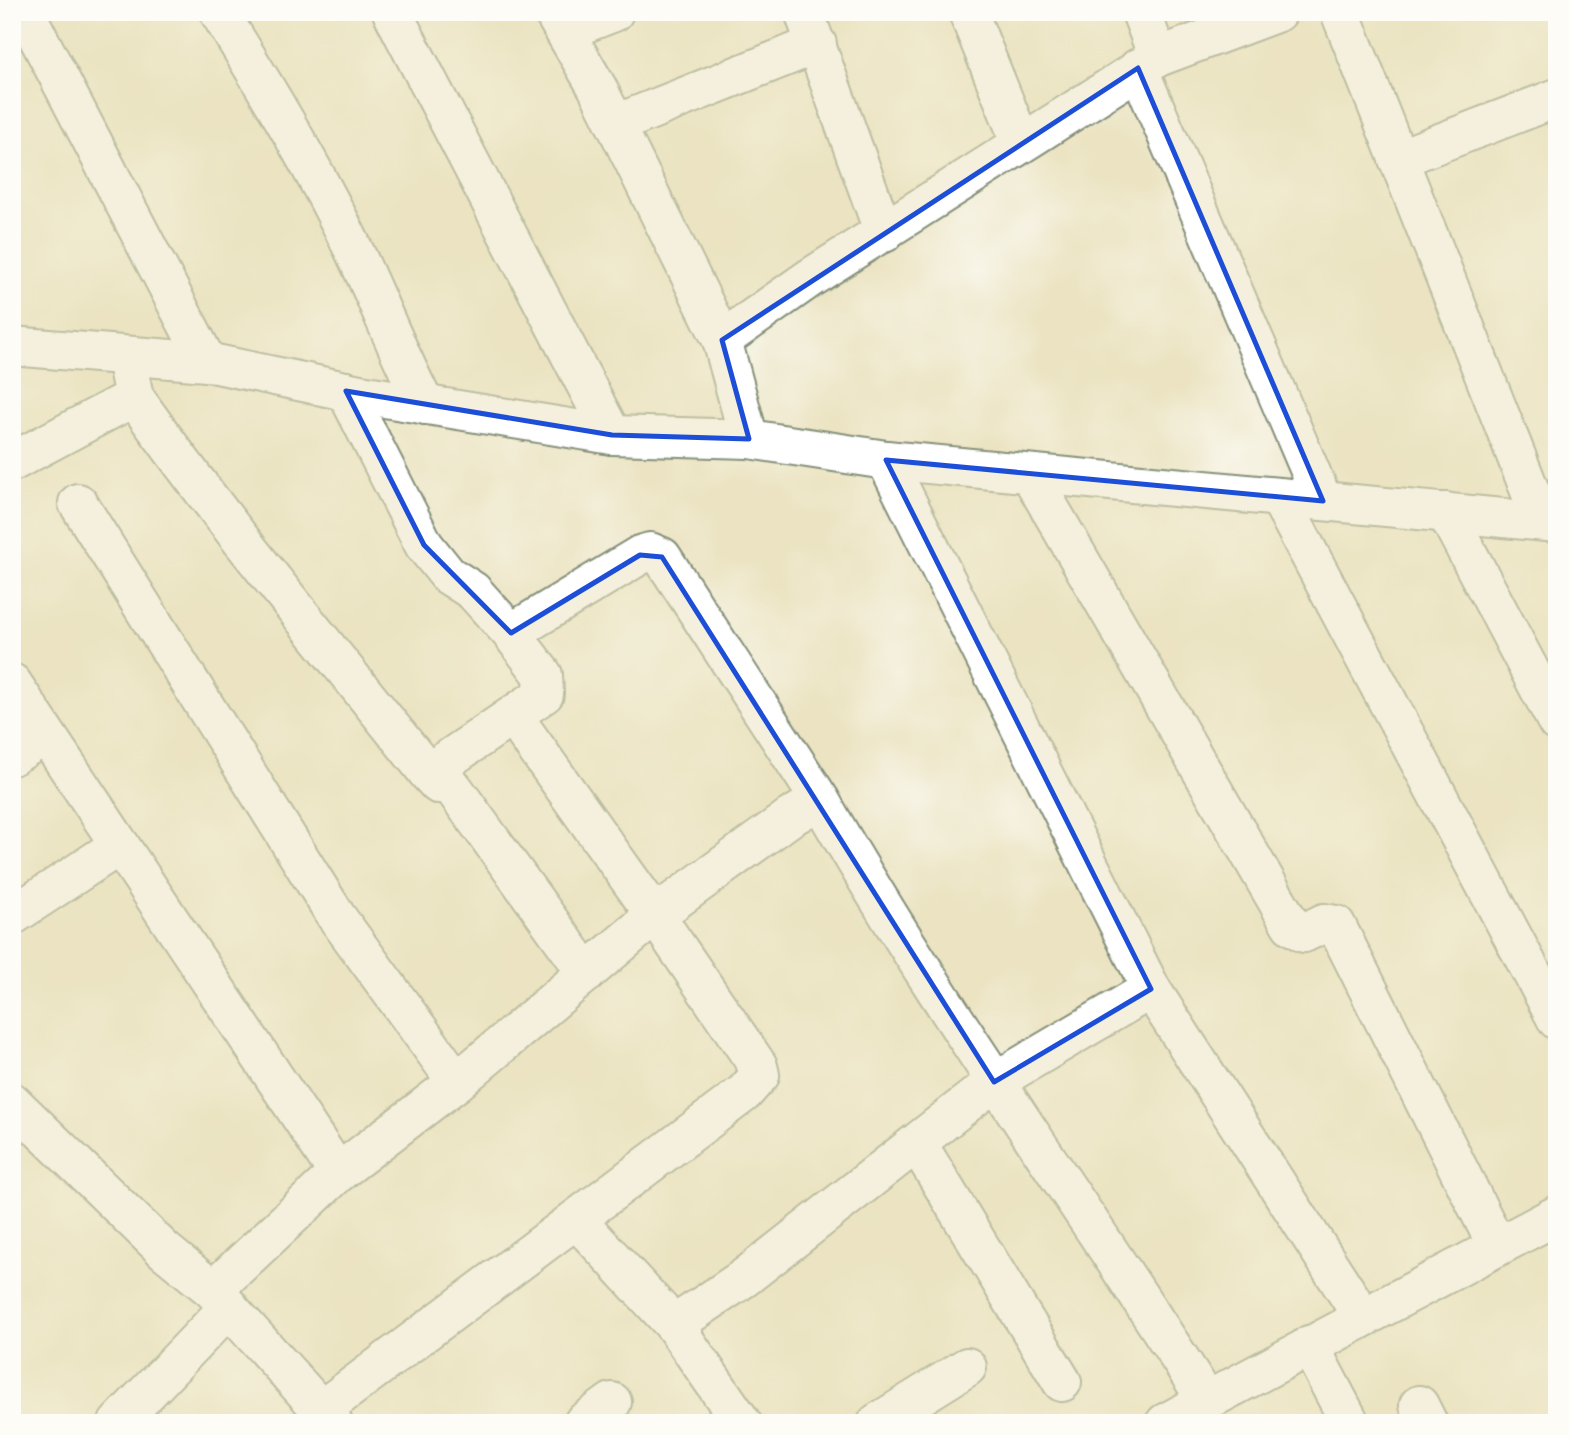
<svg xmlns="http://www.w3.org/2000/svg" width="1569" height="1435" viewBox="0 0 1569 1435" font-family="Dekko,sans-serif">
<rect width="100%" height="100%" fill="#fdfcf7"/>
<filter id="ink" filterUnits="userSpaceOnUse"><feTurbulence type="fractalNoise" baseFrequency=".0143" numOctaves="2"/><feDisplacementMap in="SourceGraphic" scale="14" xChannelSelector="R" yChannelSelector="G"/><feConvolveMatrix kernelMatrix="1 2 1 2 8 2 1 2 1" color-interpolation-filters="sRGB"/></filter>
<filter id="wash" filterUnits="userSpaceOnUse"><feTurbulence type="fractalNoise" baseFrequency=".00686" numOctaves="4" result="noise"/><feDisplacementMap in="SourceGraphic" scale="28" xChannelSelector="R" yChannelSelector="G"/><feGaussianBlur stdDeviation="1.57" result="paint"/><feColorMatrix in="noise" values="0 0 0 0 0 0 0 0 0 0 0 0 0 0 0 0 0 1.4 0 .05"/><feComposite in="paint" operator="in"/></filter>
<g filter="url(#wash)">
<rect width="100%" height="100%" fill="#ebe3c1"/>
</g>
<g filter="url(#ink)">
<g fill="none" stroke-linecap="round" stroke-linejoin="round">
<defs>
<g id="minor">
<polyline points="25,12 207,362"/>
<path d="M219,12C269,93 318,174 358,259C381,308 400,357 425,405"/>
<polyline points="392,12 612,435"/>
<polyline points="553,12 597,87 722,340"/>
<polyline points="804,12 884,233"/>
<polyline points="968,12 1021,143"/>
<polyline points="1141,12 1158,57"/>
<polyline points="1340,12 1542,521"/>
<polyline points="565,31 614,12"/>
<polyline points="1138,68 1323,501"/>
<polyline points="616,124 817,44"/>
<polyline points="1398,159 1557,98"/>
<polyline points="12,346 207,362 360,394 612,435 749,439 886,460 1557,523"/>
<polyline points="346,391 424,545 448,575 473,591 511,633 640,555 650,552 662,557 820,800"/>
<path d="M134,397C226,527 329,648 428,773L544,694L543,675L511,633"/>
<polyline points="749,439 722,340 810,278 1158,57 1278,12"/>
<polyline points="886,460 1151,989 1362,1316"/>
<polyline points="12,462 134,397 129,373"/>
<polyline points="1030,474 1291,925 1304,933 1324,923 1336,925 1497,1246"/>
<polyline points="1279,497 1557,1020"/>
<polyline points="78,503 336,916 457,1082"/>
<polyline points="1446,512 1557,722"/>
<polyline points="12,683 338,1173"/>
<polyline points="513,716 655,915 758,1066 760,1075 744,1093 576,1219"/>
<polyline points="12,756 46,735"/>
<polyline points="428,773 438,784 447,783 454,789 587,973"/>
<polyline points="12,916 120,845"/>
<polyline points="12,1102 165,1251 213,1290 333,1423"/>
<polyline points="917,1143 1062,1382"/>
<path d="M213,1290L338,1173L457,1082L655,915L789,818L820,800C938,1007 1079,1200 1207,1401"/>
<polyline points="674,1325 742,1423"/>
<polyline points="1309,1345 1350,1423"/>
<polyline points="1419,1405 1428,1423"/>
<polyline points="321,1410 576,1219 674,1325 744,1278 994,1082 1151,989"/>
<polyline points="118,1423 229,1307"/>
<polyline points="583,1423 612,1402"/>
<polyline points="877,1423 967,1367"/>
<polyline points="1165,1423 1557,1215"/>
</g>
</defs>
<use href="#minor" stroke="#85907a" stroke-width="42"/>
<use href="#minor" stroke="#fff" stroke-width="38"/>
</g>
</g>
<path d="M0 0H1569V1435H0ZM1138,68L1323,501L886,460L1151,989L994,1082L662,557L640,555L511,633L424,545L346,391L612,435L749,439L722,340Z" fill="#ebe3c1" fill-opacity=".55" fill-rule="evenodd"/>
<path fill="none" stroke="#1d4ed8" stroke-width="5" stroke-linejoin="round" d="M1138,68L1323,501L886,460L1151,989L994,1082L662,557L640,555L511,633L424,545L346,391L612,435L749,439L722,340Z"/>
<rect width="1569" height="1435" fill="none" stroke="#fdfcf7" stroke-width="42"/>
</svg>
